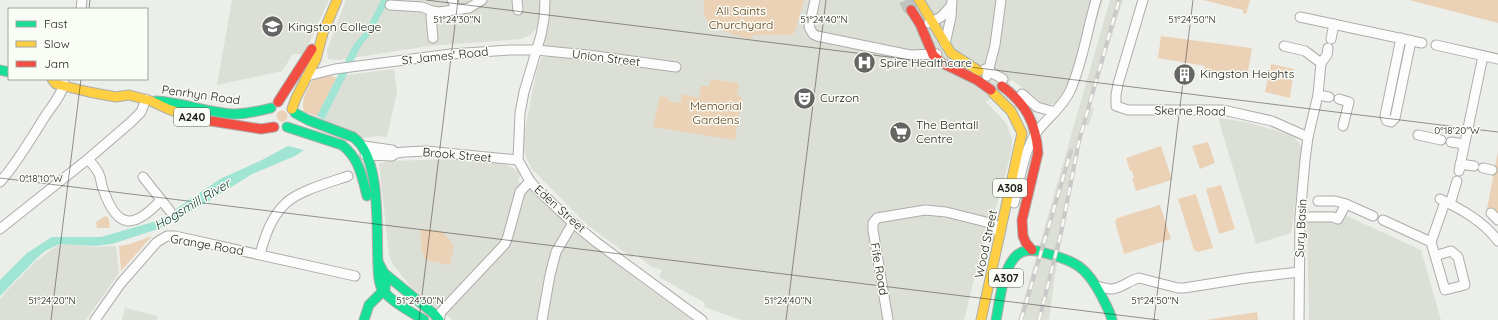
<svg xmlns="http://www.w3.org/2000/svg" width="1498" height="320" viewBox="0 0 1498 320" font-family="Quicksand,sans-serif">
<rect width="100%" height="100%" fill="#eceeea"/>
<g fill="#dcdfd6">
<polygon points="232,0 329,0 304,54 293,54 282,71 217,85"/>
<polygon points="346,0 542,0 538,26 532,34 522,39 429,46 339,60 328,59 327,50"/>
<polygon points="550,0 1103,0 1071,101 1045,105 1012,80 986,102 1006,123 1012,139 1012,150 993,218 989,219 964,320 741,320 704,307 705,303 659,277 662,270 652,267 635,254 632,258 586,224 531,168 526,157 523,145 524,134 537,69 542,57 552,57 552,49 545,47 544,45 550,9"/>
<polygon points="1110,0 1123,0 1090,107 1094,108 1089,125 1085,125 1081,141 1055,275 1049,320 1018,320"/>
<polygon points="394,69 397,92 387,137 378,136 361,138 324,120 346,75"/>
<polygon points="1218,118 1246,122 1287,134 1294,137 1303,149 1291,233 1256,244"/>
<polygon points="460,159 500,162 521,172 518,182 531,189 585,240 640,282 692,320 453,320 412,288 394,266 389,255 379,164 387,161"/>
<polygon points="1309,211 1336,211 1421,250 1441,320 1309,320 1307,226"/>
<polygon points="66,244 92,247 116,246 119,273 86,320 0,320 0,300 4,294 36,261 58,245"/>
<polygon points="125,308 158,316 157,320 122,320"/>
</g>
<g fill="#ebd2b6">
<path d="M704,0H804L795,31L792,35H753L751,39C740,37 711,29 706,19C703,13 704,6 704,0Z"/>
<polygon points="1203,0 1250,0 1246,14 1243,13 1243,10"/>
<polygon points="1409,0 1498,0 1498,23"/>
<polygon points="1161,36 1252,48 1247,77 1204,71 1205,66 1158,58"/>
<polygon points="1271,64 1294,69 1290,98 1265,92"/>
<path d="M328,75L337,78L317,116L304,112C300,99 308,89 314,77Z"/>
<polygon points="711,79 739,83 737,96 742,97 735,140 653,127 660,96 670,98 669,101 680,103 682,94 699,98 701,86 709,86"/>
<circle cx="282" cy="116" r="5.5"/>
<polygon points="1208,142 1215,163 1200,169 1192,146"/>
<polygon points="1161,146 1172,180 1136,191 1132,178 1134,177 1132,171 1130,171 1126,158"/>
<polygon points="1498,151 1498,213 1487,209"/>
<polygon points="1221,185 1235,229 1219,234 1206,189"/>
<polygon points="1196,194 1213,248 1198,252 1194,250 1178,199"/>
<polygon points="1160,205 1171,239 1124,254 1115,222 1117,218"/>
<polygon points="105,216 108,217 110,226 109,228 97,228 96,222"/>
<polygon points="427,229 443,232 454,245 450,265 426,260 422,252 420,230"/>
<polygon points="152,236 121,271 119,246 130,244"/>
<polygon points="1257,312 1258,320 1206,320"/>
</g>
<g fill="#a0e4d4">
<polygon points="381,0 389,0 372,32 361,46 324,120 317,116 354,44 365,32"/>
<polygon points="288,146 304,150 295,156 252,174 198,208 161,228 112,244 96,246 60,244 55,246 45,251 37,258 0,296 0,280 27,253 52,237 101,237 160,220 220,179 262,160"/>
</g>
<g fill="none" stroke-linecap="round" stroke-linejoin="round">
<polyline stroke="#c2c4c0" stroke-width="15" stroke-dasharray="15 8" stroke-linecap="butt" points="906,0 911,10"/>
<defs>
<g id="street">
<polyline points="452,0 457,10"/>
<polyline points="517,0 518,10"/>
<polyline points="545,0 544,19 541,35 524,92 520,113 518,160 530,181 536,188 573,223 596,242 702,320"/>
<polyline points="815,0 809,27 813,34 817,36 910,55 937,54"/>
<polyline points="1143,0 1118,84 1116,95 1116,106 1128,110 1223,110 1272,121 1308,137"/>
<polyline points="390,5 422,7 432,11 439,12 469,8 482,0"/>
<polyline points="81,9 82,0"/>
<polyline points="432,11 431,17 433,38"/>
<polyline points="1300,17 1422,43"/>
<polyline points="929,23 941,17 951,6"/>
<polyline points="1401,38 1385,116 1387,121 1391,122 1395,118 1411,41"/>
<polyline points="1331,39 1334,24"/>
<polyline points="945,44 951,17 952,0"/>
<polyline points="1436,45 1498,59"/>
<polyline points="1284,46 1305,51 1321,63 1318,95 1308,137 1305,160 1300,217 1299,320"/>
<polyline points="1321,63 1327,55 1328,48"/>
<polyline points="985,69 1003,79"/>
<polyline points="307,76 335,69 451,54 510,50 536,50 588,55 676,67"/>
<polyline points="987,76 995,45 1001,0"/>
<polyline points="1022,94 1037,107 1055,112"/>
<polyline points="1318,95 1329,97"/>
<polyline points="1339,99 1349,102 1343,126"/>
<polyline points="1418,135 1441,140"/>
<polyline points="1451,142 1464,144"/>
<polyline points="364,146 392,150 396,153"/>
<polyline points="365,155 392,156 396,153 405,152 426,151 518,160"/>
<path d="M88,159C92,164 97,169 99,174C101,178 101,184 103,189C117,229 133,230 161,200"/>
<polyline points="1460,164 1474,166"/>
<polyline points="1483,168 1492,170"/>
<polyline points="1459,171 1483,56"/>
<polyline points="143,177 170,211"/>
<path d="M0,182C17,163 30,140 44,118C51,107 62,95 64,83"/>
<path d="M1440,199C1461,209 1483,221 1498,241"/>
<polyline points="1318,201 1335,201 1346,204 1373,216"/>
<path d="M1014,203C1020,180 1023,153 1036,133C1047,118 1062,108 1070,91C1083,62 1087,30 1096,0"/>
<polyline points="1450,204 1457,181"/>
<polyline points="1491,213 1498,220"/>
<polyline points="1300,217 1333,217 1338,219 1346,204"/>
<polyline points="1383,220 1431,242 1445,290 1465,285 1458,257 1451,251 1435,256"/>
<polyline points="0,229 88,159 131,122 141,112 146,99"/>
<polyline points="1431,242 1445,202"/>
<path d="M260,254C265,236 271,217 286,203C298,191 331,182 348,176"/>
<path d="M1096,286C1101,287 1107,289 1112,289C1122,288 1130,280 1139,278L1178,288H1184L1247,278L1299,272"/>
<polyline points="95,320 121,283 157,242 167,236 175,236 355,276"/>
<polyline points="439,320 441,312 505,244 508,236 520,192 530,181"/>
<polyline points="542,320 550,275 556,252 573,223"/>
<polyline points="888,320 873,230 873,223 877,218 925,210 946,212 994,224 1000,235"/>
</g>
<g id="fast">
<polyline points="0,70 9,72"/>
<path d="M156,101C182,102 207,113 234,114C246,114 259,111 271,108"/>
<path d="M295,113L308,120L353,137C382,157 376,230 378,262C378,270 378,279 381,287C386,299 413,313 424,320"/>
<path d="M287,127L342,145C359,158 362,176 367,196"/>
<polyline points="378,262 384,273 433,313 439,320"/>
<polyline points="364,320 369,305 385,289 386,281"/>
<path d="M996,320C1000,301 1002,270 1016,256C1024,248 1035,250 1045,253C1075,261 1086,266 1101,295C1105,303 1110,311 1112,320"/>
</g>
<g id="slow">
<polyline points="919,0 951,53 979,71"/>
<polyline points="52,79 56,84 89,92 116,97 129,95 151,101 168,109 197,119 211,121"/>
<polyline points="292,109 296,98 316,59 323,33 337,0"/>
<polyline points="981,320 1022,133 1011,111 993,93"/>
</g>
<g id="jam">
<polyline points="911,10 920,24 933,55 942,63 977,80 991,90"/>
<path d="M1002,86C1026,104 1036,123 1038,153L1022,220L1023,236L1026,243L1032,250"/>
<polyline points="278,102 312,49"/>
<polyline points="211,121 261,129 274,127"/>
</g>
</defs>
<use href="#street" stroke="#acadaa" stroke-width="11"/>
<use href="#fast" stroke="#acadaa" stroke-width="11"/>
<use href="#slow" stroke="#acadaa" stroke-width="11"/>
<use href="#jam" stroke="#acadaa" stroke-width="11"/>
<use href="#street" stroke="#fcfcfc" stroke-width="9"/>
<use href="#fast" stroke="#16e098" stroke-width="9"/>
<use href="#slow" stroke="#ffcf43" stroke-width="9"/>
<use href="#jam" stroke="#f24e42" stroke-width="9"/>
<defs>
<g id="rail">
<polyline points="1021,320 1071,151"/>
<polyline points="1039,320 1061,233 1079,141 1119,0"/>
</g>
</defs>
<use href="#rail" stroke="#c9c9c8" stroke-width="4"/>
<use href="#rail" stroke="#fafcf6" stroke-width="2.5" stroke-dasharray="8" stroke-linecap="butt"/>
</g>
<path fill="none" stroke="#1c1d1a" stroke-width="1" stroke-opacity="0.45" d="M426,0L1498,132M89,9L90,0M0,178L1159,320M51,320L81,79M419,320L458,0M786,320L826,0M1154,320L1193,0"/>
<defs>
<symbol id="university-disc" viewBox="-11 -11 22 22"><circle r="9.5" fill="#656663" stroke="#fafcf6"/><path d="M0-5L7-2L0 1L-7-2ZM-4 1L0 2.5L4 1V4Q0 6-4 4Z" fill="#fff"/></symbol>
<symbol id="hospital-disc" viewBox="-11 -11 22 22"><circle r="9.5" fill="#656663" stroke="#fafcf6"/><path d="M-5-5h3v3.5h4V-5h3V5h-3V1.5h-4V5h-3Z" fill="#fff"/></symbol>
<symbol id="building-disc" viewBox="-11 -11 22 22"><circle r="9.5" fill="#656663" stroke="#fafcf6"/><path d="M-4-6H4V6H1V3H-1V6H-4ZM-2.5-4.3h1.7v1.8h-1.7ZM.8-4.3h1.7v1.8H.8ZM-2.5-1h1.7V.8h-1.7ZM.8-1h1.7V.8H.8Z" fill="#fff"/></symbol>
<symbol id="theatre-disc" viewBox="-11 -11 22 22"><circle r="9.5" fill="#656663" stroke="#fafcf6"/><path d="M-5-5.5Q0-4 5-5.5V0Q5 5 0 6Q-5 5-5 0ZM-3.3-2.5H-1v1.5H-3.3ZM1-2.5H3.3v1.5H1ZM-2.8 1Q0 5.5 2.8 1Z" fill="#fff"/></symbol>
<symbol id="supermarket-disc" viewBox="-11 -11 22 22"><circle r="9.5" fill="#656663" stroke="#fafcf6"/><path d="M-6-5.5h2.5l.6 2H6L4.5 2H-2.5L-4.4-4H-6ZM-1.5 3.2a1.3 1.3 0 1 0 .1 0ZM3 3.2a1.3 1.3 0 1 0 .1 0Z" fill="#fff"/></symbol>
</defs>
<g fill-rule="evenodd">
<use href="#university-disc" x="260" y="14" width="25" height="25"/>
<use href="#hospital-disc" x="852" y="50" width="25" height="25"/>
<use href="#building-disc" x="1172" y="62" width="25" height="25"/>
<use href="#theatre-disc" x="792" y="86" width="25" height="25"/>
<use href="#supermarket-disc" x="888" y="120" width="25" height="25"/>
</g>
<g text-anchor="middle" stroke-width="3" stroke-linejoin="round" paint-order="stroke">
<g fill="#fafcf6" stroke="#5f605c" stroke-width="1">
<rect x="174" y="108" width="36" height="18" rx="3"/>
<rect x="993" y="179" width="34" height="18" rx="3"/>
<rect x="989" y="269" width="34" height="18" rx="3"/>
</g>
<g font-size="11" font-weight="bold" fill="#1c1d1a">
<text x="192" y="121">A240</text>
<text x="1010" y="192">A308</text>
<text x="1006" y="282">A307</text>
</g>
<g font-size="12" fill="#603d11" stroke="#fafcf6">
<text x="741" y="15">All Saints<tspan x="741" dy="14">Churchyard</tspan></text>
<text x="716" y="110">Memorial<tspan x="716" dy="14">Gardens</tspan></text>
</g>
<g font-size="12" fill="#1c1d1a" stroke="#fafcf6" text-anchor="start">
<text x="288" y="31">Kingston College</text>
<text x="880" y="67">Spire Healthcare</text>
<text x="1200" y="78">Kingston Heights</text>
<text x="820" y="102">Curzon</text>
<text x="916" y="129">The Bentall<tspan x="916" dy="14">Centre</tspan></text>
</g>
<g font-size="12" fill="#1c1d1a" stroke="#fafcf6">
<text transform="translate(445 56) rotate(-6)" y="4">St James' Road</text>
<text transform="translate(606 58) rotate(7)" y="4">Union Street</text>
<text transform="translate(201 95) rotate(8)" y="4">Penrhyn Road</text>
<text transform="translate(1190 111) rotate(1)" y="4">Skerne Road</text>
<text transform="translate(457 155) rotate(5)" y="4">Brook Street</text>
<text transform="translate(560 209) rotate(42)" y="4">Eden Street</text>
<text transform="translate(1301 228) rotate(-87)" y="4">Sury Basin</text>
<text transform="translate(986 244) rotate(-78)" y="4">Wood Street</text>
<text transform="translate(207 245) rotate(10)" y="4">Grange Road</text>
<text transform="translate(879 269) rotate(80)" y="4">Fife Road</text>
</g>
<g font-size="13" font-style="italic" fill="#0b3831" stroke="#fafcf6">
<text transform="translate(192 204) rotate(-31)" y="5">Hogsmill River</text>
</g>
</g>
<g font-size="10" text-anchor="middle" fill="#1c1d1a" stroke="#fafcf6" stroke-width="3" stroke-linejoin="round" paint-order="stroke">
<text x="457" y="23">51°24'30"N</text>
<text x="824" y="23">51°24'40"N</text>
<text x="1192" y="23">51°24'50"N</text>
<text x="1457" y="134">0°18'20"W</text>
<text x="41" y="182">0°18'10"W</text>
<text x="52" y="304">51°24'20"N</text>
<text x="420" y="304">51°24'30"N</text>
<text x="788" y="304">51°24'40"N</text>
<text x="1155" y="304">51°24'50"N</text>
</g>
<rect x="8" y="8" width="140" height="72" fill="#fafcf6" stroke="#a1a39e"/>
<rect x="16" y="21" width="20" height="6" fill="#16e098" stroke="#a1a39e"/>
<text x="44" y="28" font-size="12" fill="#1c1d1a">Fast</text>
<rect x="16" y="41" width="20" height="6" fill="#ffcf43" stroke="#a1a39e"/>
<text x="44" y="48" font-size="12" fill="#1c1d1a">Slow</text>
<rect x="16" y="61" width="20" height="6" fill="#f24e42" stroke="#a1a39e"/>
<text x="44" y="68" font-size="12" fill="#1c1d1a">Jam</text>
</svg>
